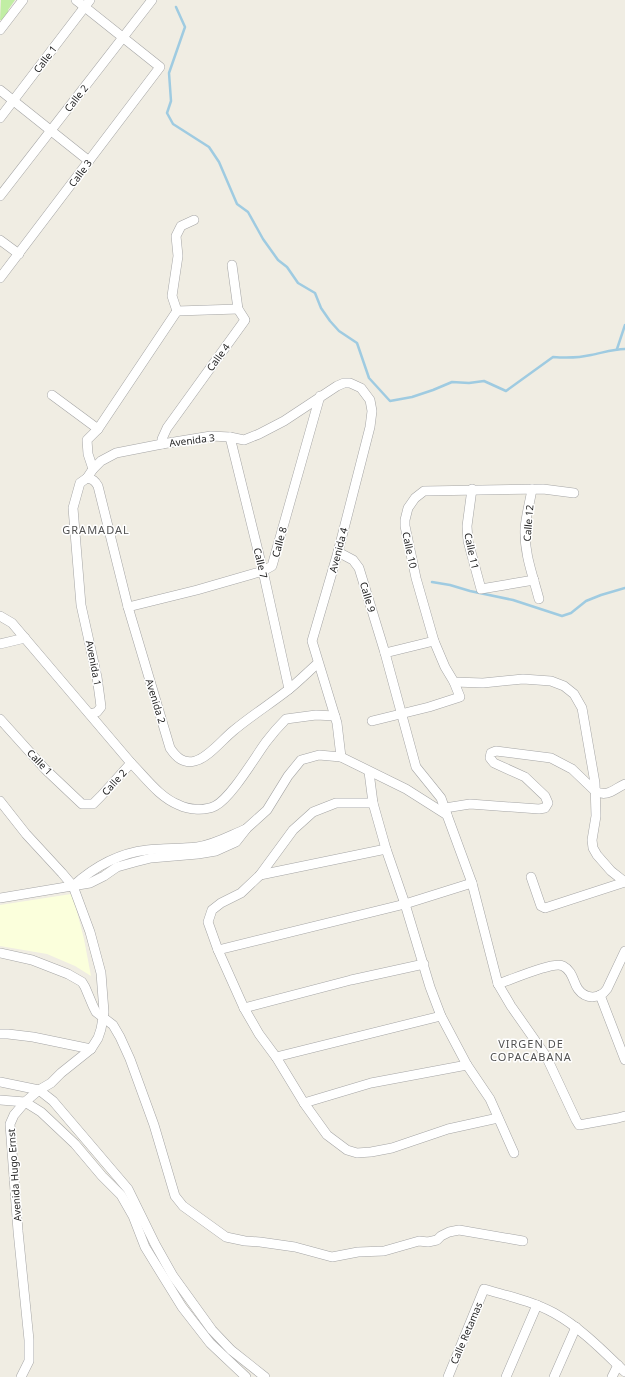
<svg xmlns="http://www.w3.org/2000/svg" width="625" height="1377" viewBox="0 0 625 1377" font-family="'Noto Sans',sans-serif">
<rect width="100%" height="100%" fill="#f0ede3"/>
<polygon fill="#fbffdc" points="71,894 74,900 84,939 91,976 75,966 47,954 0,946 0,905"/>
<polygon fill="#c1eea4" points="1,0 15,0 8,10 9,13 4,20 0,20"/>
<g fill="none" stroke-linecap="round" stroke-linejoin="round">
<g stroke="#9fcbe1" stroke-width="2.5">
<path d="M176,7L185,27L169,73L171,101L167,113L173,124L209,147L219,162L237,204L248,212L263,239L278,260L287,267L298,283L315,293L321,308L330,321L339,331L357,343L369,378L390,401L412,397L433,390L452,382L469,383L484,381L506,391L553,357C566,358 578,358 591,355C602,353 613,349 625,349"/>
<polyline points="617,349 625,325"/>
<polyline points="432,582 450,585 470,591 513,600 562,616 571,613 586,601 601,595 625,588"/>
</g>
<defs>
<g id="minor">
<polyline points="0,30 23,0"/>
<polyline points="0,90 89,161"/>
<polyline points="0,118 90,0"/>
<polyline points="0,196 152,0"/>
<polyline points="0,240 19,254"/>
<polyline points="0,278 160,67 76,0"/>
<polyline points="177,311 172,296 178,256 176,236 181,226 194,220"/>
<polyline points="177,311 238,309"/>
<polyline points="52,395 98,429"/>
<polyline points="230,437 263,571 289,689"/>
<polyline points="162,444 162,439 167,428 245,320 238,309 232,265"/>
<polyline points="93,469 88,454 87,440 98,429 177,311"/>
<polyline points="87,478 93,469 101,461 116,453 162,444 211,436 230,437 244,440 259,434 284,421 337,386 344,383 350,383 361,388 370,400 372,411 370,427 338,552 312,641 337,723 341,757"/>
<path d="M87,478C93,479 95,481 98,486L128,607L170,748C176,757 183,764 195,761C208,758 223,739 233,731C251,716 270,704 288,690C298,682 308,672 318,663"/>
<polyline points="87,478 80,483 73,508 81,605 97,677 100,699 101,707 97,712 90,714"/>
<polyline points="472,489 467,526 468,541 481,589 534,580"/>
<path d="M532,489C530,502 526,515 525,529C524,553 533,576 539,599"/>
<polyline points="338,552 353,560 359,568 385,653 416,767 441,798 447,815 472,883 498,984 511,1006 546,1056 576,1120 579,1125 618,1118 625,1116"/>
<polyline points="128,607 197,590 263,571 272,566 320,396"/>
<polyline points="0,616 12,623 131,763 101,796 93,804 82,804 45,769 0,719"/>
<polyline points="434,641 445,667 454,682 483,683 523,679 551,681 564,686 574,694 582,708 595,783 596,816 592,840 593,848 597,855 611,871 625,882"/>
<polyline points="0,644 25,638"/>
<polyline points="385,653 434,641 416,578 405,526 405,520 408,508 415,498 424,491 543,489 574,493"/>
<polyline points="372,721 429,707 460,697 454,682"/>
<path d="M131,763C146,778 159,797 179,805C189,810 205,811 215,806C231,798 255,757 266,742C272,734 279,726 286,719L316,715L335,716"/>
<polyline points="369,772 373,803 386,849 405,904 430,987 441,1016 467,1065 490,1099 514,1153"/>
<polyline points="0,801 26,834 62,873 73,886 90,932 101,973 104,1012 101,1029 98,1038 91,1049 61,1073 51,1083 39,1090 25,1102 14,1115 10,1124 18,1231 29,1340 29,1361 21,1377"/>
<polyline points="373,803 336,803 313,812 293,830 260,875 241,893 221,903 212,910 208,922 218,950 244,1008 259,1034 276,1057 304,1103 327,1135 347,1150 357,1153 371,1152 392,1148 448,1129 498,1118"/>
<path d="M445,808L470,804L539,809L545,808L548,803L545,796L525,777L494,763L490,758L491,753L496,751L551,758L572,769L595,791C607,798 614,789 625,784"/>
<polyline points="260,875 386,849"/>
<polyline points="531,877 541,906 545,908 625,882"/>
<path d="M73,886C94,867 120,853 147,850C164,848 180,849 197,847C214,845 229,836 246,829"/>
<polyline points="0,898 90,883 104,876 117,867 135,862 151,858 198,854 216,851 236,842 247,828 267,810 288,776 301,760 319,755 341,757 406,789 447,815"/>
<polyline points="218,950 405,904 472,883"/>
<polyline points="0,953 32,960 68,974 82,982 85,987 93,1006 96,1012 113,1025 120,1037 130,1059 154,1125 175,1196 183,1206 226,1237 245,1241 260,1242 295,1247 332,1257 358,1252 384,1251 419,1241 428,1242 437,1240 441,1236 449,1232 459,1230 523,1241"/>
<path d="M498,984C511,980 553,961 563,966C573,971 573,982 578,989C586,1000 600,999 607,989L625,951"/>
<polyline points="600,995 625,1060"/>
<polyline points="244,1008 351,980 424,964"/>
<polyline points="0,1034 8,1034 33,1037 91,1049"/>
<polyline points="276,1057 441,1016"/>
<polyline points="0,1082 39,1090 53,1101 128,1189 155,1244 173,1276 212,1330 231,1350 265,1377"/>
<polyline points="0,1100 25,1102 41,1112 75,1144 102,1176 121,1195 133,1216 145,1247 182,1307 210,1343 246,1377"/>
<polyline points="304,1103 371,1083 467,1065"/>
<path d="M448,1377L484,1289C508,1296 532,1301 554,1313C581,1328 603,1351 625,1372"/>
<polyline points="506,1377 537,1305"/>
<polyline points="554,1377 576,1327"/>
<polyline points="612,1377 618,1365"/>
</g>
</defs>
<use href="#minor" stroke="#a5a5a5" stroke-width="10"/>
<use href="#minor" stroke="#fff" stroke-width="9"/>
</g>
<g text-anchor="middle" stroke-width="3" stroke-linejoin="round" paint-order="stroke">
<g font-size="10" fill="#1e1e1e" stroke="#fff">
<text transform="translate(45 59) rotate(-53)" y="4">Calle 1</text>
<text transform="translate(76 98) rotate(-52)" y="4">Calle 2</text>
<text transform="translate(80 173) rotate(-53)" y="4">Calle 3</text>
<text transform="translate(218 357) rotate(-54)" y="4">Calle 4</text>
<text transform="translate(192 440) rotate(-7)" y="4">Avenida 3</text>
<text transform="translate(528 523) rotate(-85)" y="4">Calle 12</text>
<text transform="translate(279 542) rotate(-75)" y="4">Calle 8</text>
<text transform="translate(338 550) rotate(-75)" y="4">Avenida 4</text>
<text transform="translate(410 550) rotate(78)" y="4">Calle 10</text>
<text transform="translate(472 551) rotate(78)" y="4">Calle 11</text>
<text transform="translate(261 563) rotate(77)" y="4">Calle 7</text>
<text transform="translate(368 597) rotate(73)" y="4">Calle 9</text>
<text transform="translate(94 663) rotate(79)" y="4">Avenida 1</text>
<text transform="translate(156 701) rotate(73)" y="4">Avenida 2</text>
<text transform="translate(40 762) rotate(46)" y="4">Calle 1</text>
<text transform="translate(114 782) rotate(-48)" y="4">Calle 2</text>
<text transform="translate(14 1175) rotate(-94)" y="4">Avenida Hugo Ernst</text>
<text transform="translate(466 1333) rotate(-67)" y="4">Calle Retamas</text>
</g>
<g font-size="11" letter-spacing="1" fill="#515151" stroke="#fff">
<text x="96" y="534">GRAMADAL</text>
<text x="531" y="1048">VIRGEN DE<tspan x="531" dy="13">COPACABANA</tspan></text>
</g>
</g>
</svg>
